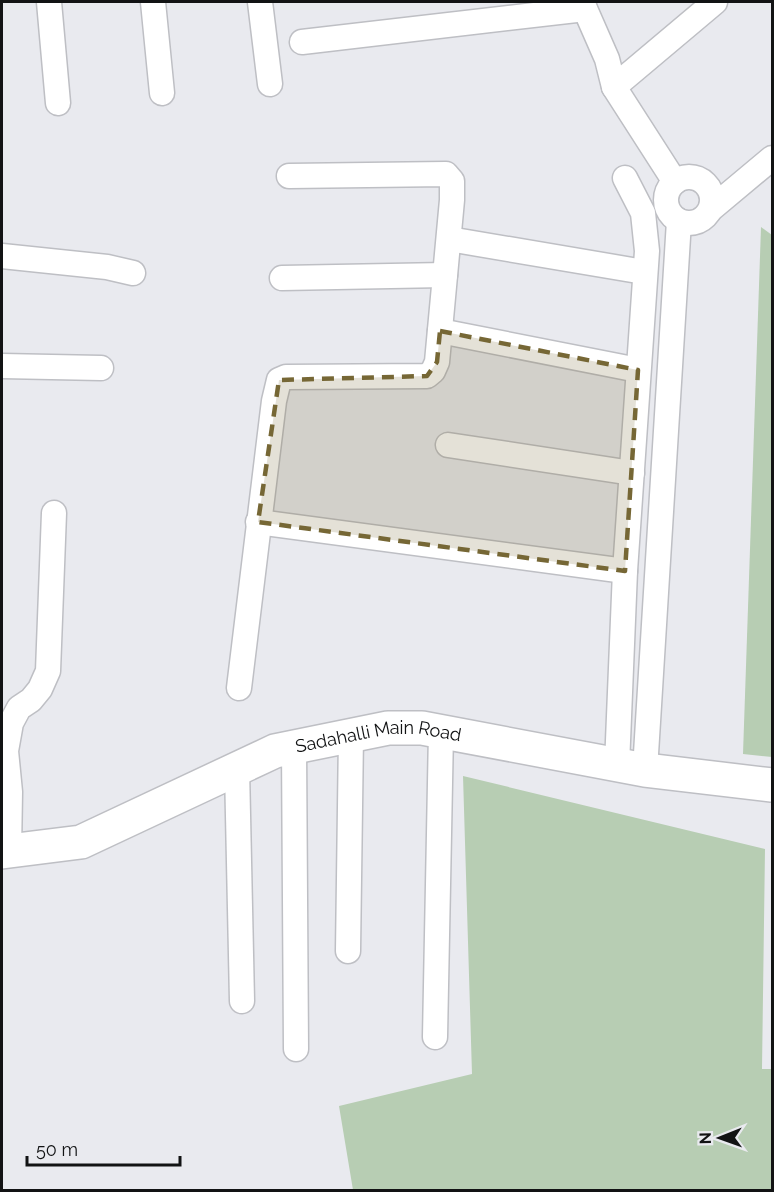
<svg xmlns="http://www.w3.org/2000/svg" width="774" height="1192" viewBox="0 0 774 1192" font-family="Raleway,sans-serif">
<rect width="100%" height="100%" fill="#e9eaef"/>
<g fill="#b7cdb3">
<polygon points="761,227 772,235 772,757 743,754"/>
<polygon points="463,776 765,849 762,1069 772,1069 772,1190 353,1190 339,1106 472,1074"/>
</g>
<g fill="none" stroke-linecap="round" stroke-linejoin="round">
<defs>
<g id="street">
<polyline points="49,2 58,103"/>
<polyline points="153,2 162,93"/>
<polyline points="260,2 270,84"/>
<polyline points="582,2 607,59 614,87 675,182"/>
<polyline points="302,42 585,9"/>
<polyline points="614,87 715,2"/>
<circle cx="689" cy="200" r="23"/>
<polyline points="711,209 772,158"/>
<polyline points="449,239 644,272"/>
<polyline points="2,256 107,267 133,273"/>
<polyline points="282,278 445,275"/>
<polyline points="440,331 638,370"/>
<polyline points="2,366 101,368"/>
<polyline points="448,445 632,473"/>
<polyline points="258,522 625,571"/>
<polyline points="239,688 274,401 279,380 286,377 427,376 433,371 437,362 452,200 452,181 446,174 289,176"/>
<polyline points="294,747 296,1049"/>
<polyline points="617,765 625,571 647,251 643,213 625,178"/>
<polyline points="237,769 242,1001"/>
<polyline points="645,770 679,221"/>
<polyline points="9,851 10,792 6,751 11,723 19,708 31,700 40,689 48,671 54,513"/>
<polyline points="348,951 351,735"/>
<polyline points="435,1037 441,732"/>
</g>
<g id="secondary">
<path id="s1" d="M2,852L81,842L275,751L388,728H422L645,770L772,785"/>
</g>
</defs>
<use href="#street" stroke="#bebfc4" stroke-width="27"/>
<use href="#secondary" stroke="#bebfc4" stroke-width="36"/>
<use href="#street" stroke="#fff" stroke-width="24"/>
<use href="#secondary" stroke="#fff" stroke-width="33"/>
</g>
<path fill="#766735" fill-opacity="0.2" stroke="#766735" stroke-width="4.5" stroke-dasharray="12 8" stroke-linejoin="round" d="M440,331L638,370L625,571L258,522L279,380L427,376L437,362Z"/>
<g text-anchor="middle" stroke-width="6" stroke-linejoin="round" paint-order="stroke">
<g font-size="18" fill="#121314" stroke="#e9eaef">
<text dy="6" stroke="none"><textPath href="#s1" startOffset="399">Sadahalli Main Road</textPath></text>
</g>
</g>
<rect width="774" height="1192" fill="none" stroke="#121314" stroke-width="6"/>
<g transform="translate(720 1138) rotate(269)" stroke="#e9eaef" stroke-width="4.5" paint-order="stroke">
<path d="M0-4.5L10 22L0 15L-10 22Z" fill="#121314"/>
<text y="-9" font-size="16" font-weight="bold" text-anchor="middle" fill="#121314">N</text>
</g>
<path d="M27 1156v9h153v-9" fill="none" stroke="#121314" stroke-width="3"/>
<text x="36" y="1156" font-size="18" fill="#121314" stroke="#e9eaef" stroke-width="4.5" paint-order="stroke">50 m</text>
</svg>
